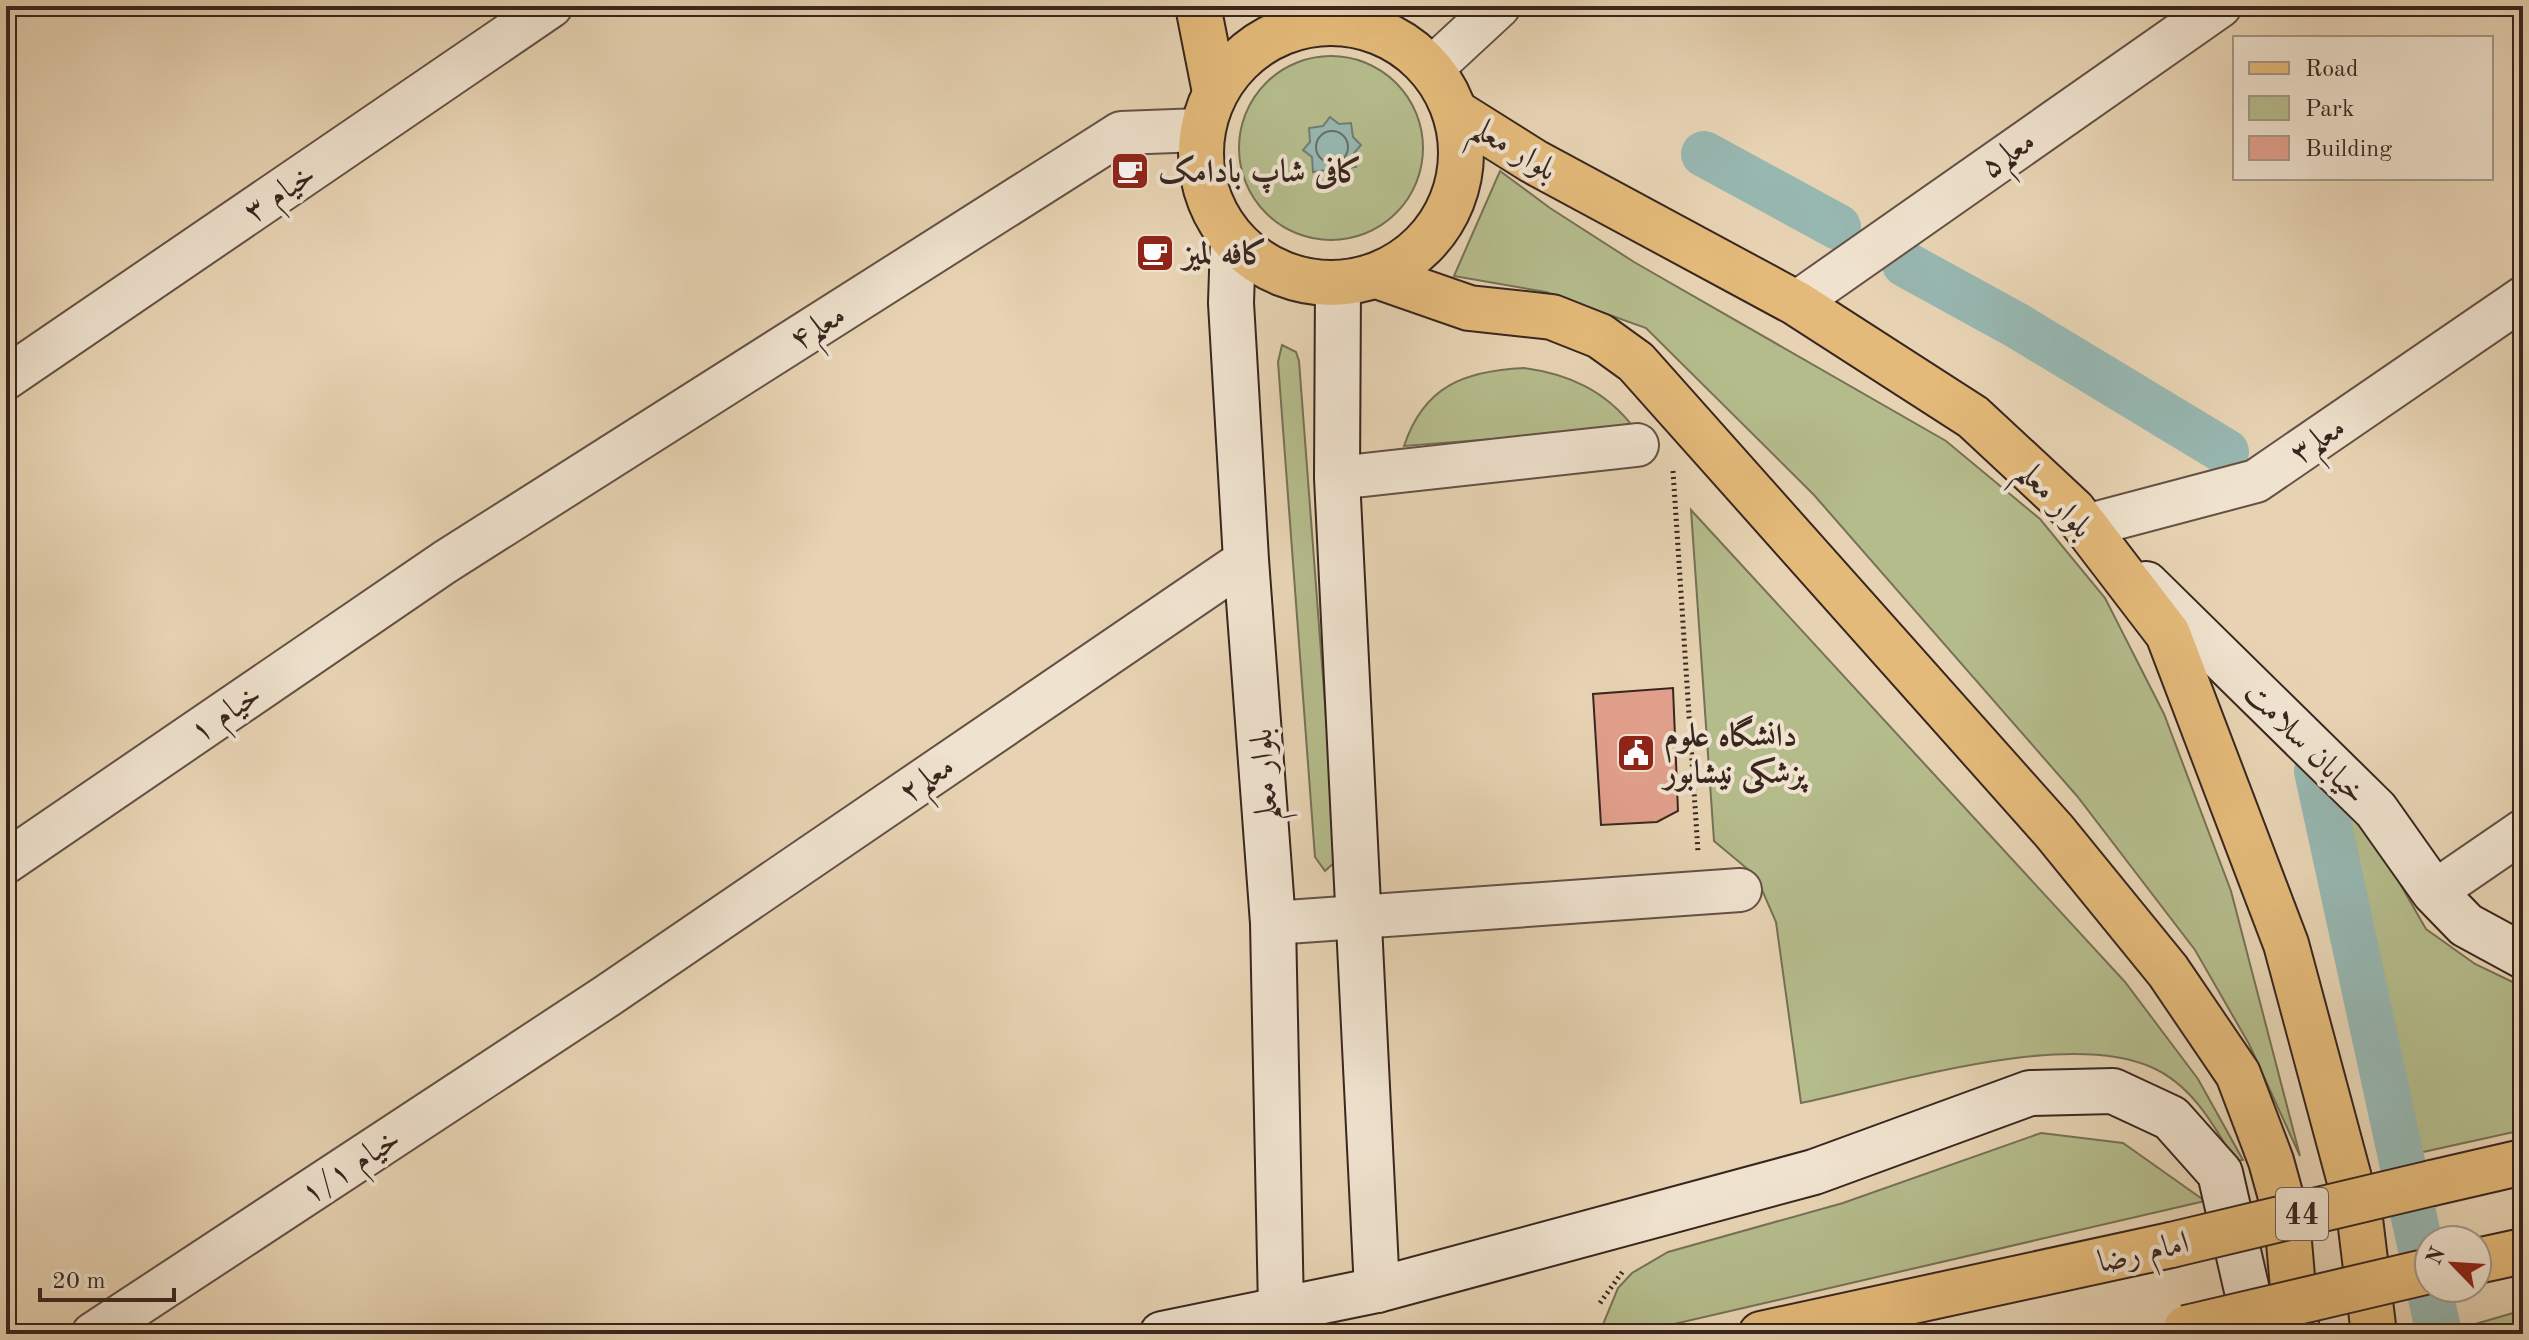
<svg xmlns="http://www.w3.org/2000/svg" width="2529" height="1340" viewBox="0 0 2529 1340" font-family="'Old Standard TT',Amiri,serif">
<rect width="100%" height="100%" fill="#e7d3b3"/>
<filter id="stains"><feTurbulence type="fractalNoise" baseFrequency=".0025" numOctaves="4"/><feColorMatrix values="0 0 0 0 .2 0 0 0 0 .09 0 0 0 0 .02 0 0 0 .5 -.17"/></filter>
<radialGradient id="worn" r=".72"><stop offset=".6" stop-color="#630" stop-opacity="0"/><stop offset="1" stop-color="#630" stop-opacity=".3"/></radialGradient>
<g fill="#b5bc8c" stroke="#767156" stroke-width="2">
<circle cx="1331" cy="148" r="92"/>
<polygon points="1500,171 1550,208 1634,262 1946,441 2040,519 2105,598 2164,714 2231,891 2300,1156 2249,1044 2195,950 2077,796 1814,495 1646,328 1546,292 1454,276"/>
<polygon points="1282,345 1296,352 1299,361 1336,850 1336,861 1325,871 1315,857 1278,362"/>
<path d="M1524,368C1569,374 1606,391 1634,428L1404,446C1424,386 1464,371 1524,368Z"/>
<path d="M1691,510L2125,982L2198,1079L2243,1160L2235,1161C2214,1125 2191,1084 2151,1067C2065,1029 1892,1084 1801,1103L1776,922L1756,876L1714,841Z"/>
<polygon points="2333,793 2383,854 2426,929 2475,964 2523,987 2523,1130 2414,1154"/>
<polygon points="2041,1133 2123,1143 2205,1201 1631,1334 1599,1334 1618,1288 1632,1273 1668,1252 1843,1203"/>
<polygon points="2523,1310 2523,1334 2456,1334 2455,1330"/>
</g>
<polygon fill="#97b7b1" stroke="#717d77" stroke-width="2" points="1330,117 1339,124 1351,123 1353,137 1361,145 1354,153 1356,167 1342,169 1335,177 1327,170 1313,172 1312,157 1303,150 1310,142 1309,128 1323,126"/>
<g fill="none" stroke-linecap="round" stroke-linejoin="round">
<circle stroke="#686e68" stroke-width="2" cx="1332" cy="147" r="16"/>
<g stroke="#97b7b1" stroke-width="46">
<polyline points="1704,154 1838,227"/>
<polyline points="1905,264 2016,325 2226,452"/>
<polyline points="2317,771 2429,1286"/>
<polyline points="2429,1288 2439,1334"/>
</g>
</g>
<polygon fill="#e2a08c" stroke="#38261f" stroke-width="2" points="1673,688 1678,811 1657,822 1601,825 1593,694"/>
<g fill="none" stroke-linecap="round" stroke-linejoin="round">
<defs>
<g id="street">
<polyline points="1431,69 1499,6"/>
<polyline points="1796,303 2220,6"/>
<polyline points="6,378 551,6"/>
<polyline points="1337,478 1637,445"/>
<polyline points="2086,526 2256,481 2523,298"/>
<polyline points="6,862 445,562 1121,133 1201,130"/>
<polyline points="2434,892 2523,831"/>
<polyline points="1273,923 1740,890"/>
<polyline points="93,1334 607,996 1246,560"/>
</g>
<g id="secondary">
<polyline points="1233,241 1231,303 1246,560 1273,923 1281,1309"/>
<polyline points="1338,284 1337,478 1377,1290"/>
<polyline points="2146,584 2376,810 2434,892 2466,925 2523,956"/>
<polyline points="1162,1334 1377,1290 1814,1172 2030,1093 2113,1091 2171,1118 2220,1173 2257,1334"/>
</g>
<g id="primary">
<polyline points="1198,6 1215,92"/>
<circle cx="1331" cy="153" r="130"/>
<polyline points="1455,112 1533,161 1796,303 1973,417 2073,510 2168,634 2286,944 2360,1219 2374,1334"/>
<polyline points="1377,276 1469,308 1552,317 1600,336 1636,362 2054,831 2168,971 2238,1074 2271,1161 2287,1219 2297,1334"/>
</g>
<g id="highway">
<polyline points="2432,1183 2523,1162"/>
<polyline points="2477,1261 2523,1251"/>
<polyline points="1761,1334 2171,1245"/>
</g>
</defs>
<use href="#street" stroke="#645144" stroke-width="46"/>
<use href="#secondary" stroke="#38261f" stroke-width="48"/>
<use href="#primary" stroke="#38261f" stroke-width="48"/>
<use href="#highway" stroke="#38261f" stroke-width="48"/>
<g stroke="#38261f" stroke-width="5" stroke-dasharray="2 4" stroke-linecap="butt">
<polyline points="1673,471 1698,852"/>
<polyline points="1600,1303 1623,1271"/>
</g>
<use href="#street" stroke="#efe2ce" stroke-width="42"/>
<use href="#secondary" stroke="#efe2ce" stroke-width="44"/>
<use href="#primary" stroke="#e4ba7a" stroke-width="44"/>
<use href="#highway" stroke="#e4ba7a" stroke-width="44"/>
<defs>
<g id="highway-bridge">
<polyline points="2171,1245 2432,1183"/>
<polyline points="2186,1328 2429,1271"/>
</g>
</defs>
<use href="#highway-bridge" stroke="#38261f" stroke-width="48" stroke-linecap="butt"/>
<use href="#highway-bridge" stroke="#e4ba7a" stroke-width="44"/>
</g>
<defs>
<symbol id="cafe-square" viewBox="-11 -11 22 22"><rect x="-9" y="-9" width="18" height="18" rx="4" fill="#8f2418" stroke="#efe2ce"/><path d="M-5.5-4.5H6V0H3Q3 3.5 0 3.5H-2.5Q-5.5 3.5-5.5 0ZM3-3.2v2h1.7v-2ZM-6 4.5H4V6H-6Z" fill="#fff"/></symbol>
<symbol id="civic-square" viewBox="-11 -11 22 22"><rect x="-9" y="-9" width="18" height="18" rx="4" fill="#8f2418" stroke="#efe2ce"/><path d="M-.6-6.5H3V-4.5H.6V-3L4-1V1h2V6H-6V1h2V-1L-.6-3ZM-1.2 2.5V6h2.4V2.5Z" fill="#fff"/></symbol>
</defs>
<g fill-rule="evenodd">
<use href="#cafe-square" x="1108" y="149" width="44" height="44"/>
<use href="#cafe-square" x="1133" y="231" width="44" height="44"/>
<use href="#civic-square" x="1614" y="731" width="44" height="44"/>
</g>
<g text-anchor="middle" stroke-width="8" stroke-linejoin="round" paint-order="stroke">
<rect fill="#efe2ce" stroke="#6f5e54" stroke-width="2" x="2276" y="1188" width="52" height="52" rx="6"/>
<g font-size="30" font-weight="bold" fill="#38261f">
<text x="2302" y="1224">44</text>
</g>
<g font-size="32" fill="#38261f" stroke="#efe2ce">
<text transform="translate(1515 148) rotate(31)" y="11">بلوار معلم</text>
<text transform="translate(2007 153) rotate(-35)" y="11">معلم۵</text>
<text transform="translate(279 192) rotate(-34)" y="11">خیام ۳</text>
<text transform="translate(817 326) rotate(-32)" y="11">معلم۴</text>
<text transform="translate(2317 439) rotate(-34)" y="11">معلم۳</text>
<text transform="translate(2056 499) rotate(46)" y="11">بلوار معلم</text>
<text transform="translate(225 712) rotate(-34)" y="11">خیام ۱</text>
<text transform="translate(2306 742) rotate(45)" y="11">خیابان سلامت</text>
<text transform="translate(1263 775) rotate(-94)" y="11">بلوار معلم</text>
<text transform="translate(926 778) rotate(-34)" y="11">معلم۲</text>
<text transform="translate(350 1165) rotate(-33)" y="11">خیام ۱/۱</text>
<text transform="translate(2143 1251) rotate(-13)" y="11">امام رضا</text>
</g>
<g font-size="32" font-weight="bold" fill="#38261f" stroke="#efe2ce" text-anchor="start">
<text x="1158" y="182">کافی شاپ بادامک</text>
<text x="1183" y="264">کافه لمیز</text>
<text x="1664" y="746">دانشگاه علوم<tspan x="1664" dy="37">پزشکی نیشابور</tspan></text>
</g>
</g>
<rect width="2529" height="1340" fill="none" stroke="#e7d3b3" stroke-width="32"/>
<rect x="8" y="8" width="2513" height="1324" fill="none" stroke="#38261f" stroke-width="4"/>
<rect x="16" y="16" width="2497" height="1308" fill="none" stroke="#38261f" stroke-width="2"/>
<rect x="2233" y="36" width="260" height="144" fill="#efe2ce" stroke="#a69788" stroke-width="2"/>
<rect x="2249" y="62" width="40" height="12" fill="#e4ba7a" stroke="#a69788" stroke-width="2"/>
<text x="2305" y="76" font-size="24" fill="#38261f">Road</text>
<rect x="2249" y="96" width="40" height="24" fill="#b5bc8c" stroke="#a69788" stroke-width="2"/>
<text x="2305" y="116" font-size="24" fill="#38261f">Park</text>
<rect x="2249" y="136" width="40" height="24" fill="#e2a08c" stroke="#a69788" stroke-width="2"/>
<text x="2305" y="156" font-size="24" fill="#38261f">Building</text>
<g transform="translate(2453 1264) rotate(295)"><circle r="38" fill="#efe2ce" stroke="#a69788" stroke-width="2"/>
<path d="M0-6L14 30L0 20L-14 30Z" fill="#8f2418"/>
<text y="-12" font-size="22" font-weight="bold" text-anchor="middle" fill="#38261f">N</text>
</g>
<path d="M40 1288v12h134v-12" fill="none" stroke="#38261f" stroke-width="4"/>
<text x="52" y="1288" font-size="24" fill="#38261f" stroke="#efe2ce" stroke-width="6" paint-order="stroke">20 m</text>
<rect width="100%" height="100%" filter="url(#stains)"/>
<rect width="100%" height="100%" fill="url(#worn)"/>
</svg>
